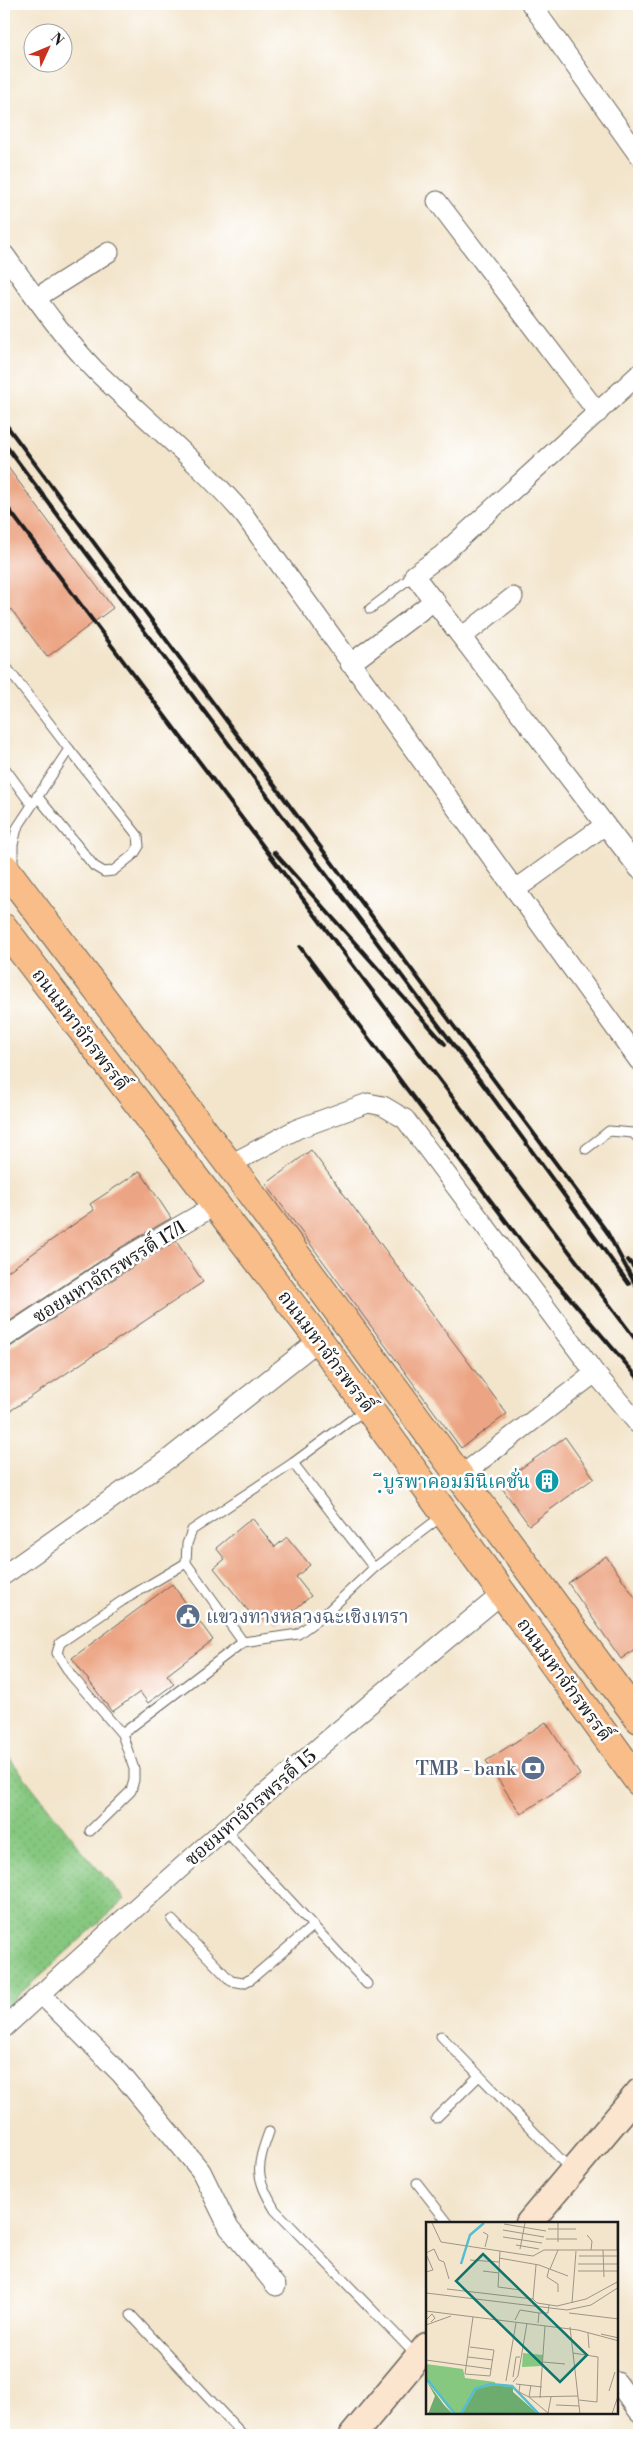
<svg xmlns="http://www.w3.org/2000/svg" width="643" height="2439" viewBox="0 0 643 2439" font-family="'Libre Bodoni','Noto Serif Thai',serif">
<defs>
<pattern id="green-dots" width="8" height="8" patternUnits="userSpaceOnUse" patternTransform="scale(1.25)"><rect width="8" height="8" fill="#86c880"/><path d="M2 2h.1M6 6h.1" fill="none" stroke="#73ab6e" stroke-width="1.8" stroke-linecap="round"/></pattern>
</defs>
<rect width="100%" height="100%" fill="#fff"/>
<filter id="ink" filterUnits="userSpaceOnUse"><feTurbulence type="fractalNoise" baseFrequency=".02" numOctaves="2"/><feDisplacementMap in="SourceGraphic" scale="10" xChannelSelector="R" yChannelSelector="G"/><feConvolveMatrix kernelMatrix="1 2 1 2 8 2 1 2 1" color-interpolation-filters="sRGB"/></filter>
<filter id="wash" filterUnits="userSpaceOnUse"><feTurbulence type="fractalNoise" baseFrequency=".0096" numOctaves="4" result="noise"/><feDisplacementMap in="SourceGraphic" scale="20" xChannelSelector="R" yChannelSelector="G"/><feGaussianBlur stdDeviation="1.12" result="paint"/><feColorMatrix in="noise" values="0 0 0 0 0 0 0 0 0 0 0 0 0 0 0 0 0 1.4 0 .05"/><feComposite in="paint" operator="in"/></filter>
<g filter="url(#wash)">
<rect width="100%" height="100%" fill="#f3e5cc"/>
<polygon fill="url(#green-dots)" stroke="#51724e" points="4,1751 86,1856 125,1899 4,2008"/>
<g id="blocks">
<g fill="#eca584">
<polygon points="4,462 113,608 47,657 4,600"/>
<polygon points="311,1150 507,1414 461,1448 266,1184"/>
<polygon points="140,1171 171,1218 120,1248 4,1325 4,1274 94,1210 90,1204"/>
<polygon points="176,1241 203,1282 4,1415 4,1349 10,1347 132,1267"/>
<polygon points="565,1437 594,1478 529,1525 499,1484"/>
<polygon points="252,1518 275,1547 287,1537 310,1565 296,1577 311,1596 277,1624 269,1614 258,1623 214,1568 225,1559 216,1548"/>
<polygon points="606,1556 639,1603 639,1646 621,1659 568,1583"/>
<polygon points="172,1584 213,1640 167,1675 174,1684 148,1703 140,1692 112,1712 72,1658"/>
<polygon points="546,1722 580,1775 521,1814 486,1761"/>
</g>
</g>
</g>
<g filter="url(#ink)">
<use href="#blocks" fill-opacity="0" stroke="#67625a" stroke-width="1"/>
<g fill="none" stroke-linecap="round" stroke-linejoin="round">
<defs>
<g id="lane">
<polyline points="370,609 414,575"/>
<polyline points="4,664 69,749 17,828 13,845 13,868"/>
<polyline points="4,767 31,804"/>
<polyline points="37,796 94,866 104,872 113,871 134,854 139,846 138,836 69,749"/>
<polyline points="586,1149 609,1131 633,1133 639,1139"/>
<polyline points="293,1463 374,1568"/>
<polyline points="243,1642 298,1634 324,1615 374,1568 442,1516"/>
<polyline points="122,1734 243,1642 186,1563 187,1544 192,1530 293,1463 366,1409"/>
<polyline points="225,1830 367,1984"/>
<polyline points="90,1831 131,1791 134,1780 134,1769 122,1734 71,1675 57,1653 60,1643 122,1601 186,1563"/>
<polyline points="172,1920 231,1981 243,1983 251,1979 313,1926"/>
<polyline points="441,2036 570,2169"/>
<polyline points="436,2118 479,2076"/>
<path d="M269,2132C256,2168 255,2176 275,2210L416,2355"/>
<polyline points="417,2183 448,2223"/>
<polyline points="131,2315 243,2435"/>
</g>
<g id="street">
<polyline points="531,4 639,156"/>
<polyline points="437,201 598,413"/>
<path d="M4,254C33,294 61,335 96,371C145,419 199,462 244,515L639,1061"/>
<polyline points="36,298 109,252"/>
<polyline points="639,374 442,555 414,575 639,869"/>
<polyline points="463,636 513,597"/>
<polyline points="350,664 435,600"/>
<polyline points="515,890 605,825"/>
<polyline points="229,1165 297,1129 368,1103 383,1106 405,1119 595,1373"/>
<polyline points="4,1338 126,1257 216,1205"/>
<polyline points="459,1477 595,1373 639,1425"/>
<polyline points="4,1575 171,1457 319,1340"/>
<polyline points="41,1994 121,2074 201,2171 229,2228 276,2286"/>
<path d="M4,2028C166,1878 332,1733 503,1593"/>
<polyline points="617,2382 639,2412"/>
</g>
<g id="secondary">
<polyline points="529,2223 639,2092"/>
<polyline points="353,2435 427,2346"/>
</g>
<g id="primary">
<polyline points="4,867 244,1184 639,1719"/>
<polyline points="4,928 319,1340 639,1782"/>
</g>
</defs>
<use href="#lane" stroke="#67625a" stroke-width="11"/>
<use href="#street" stroke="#67625a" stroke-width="21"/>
<use href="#secondary" stroke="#67625a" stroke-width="29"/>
<use href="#primary" stroke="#67625a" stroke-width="30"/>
<use href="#lane" stroke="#fff" stroke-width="9"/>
<use href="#street" stroke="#fff" stroke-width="19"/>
<use href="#secondary" stroke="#fce5cf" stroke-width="26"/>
<use href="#primary" stroke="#f8bd88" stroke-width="28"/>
<g stroke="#1c1c1c" stroke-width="4">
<polyline points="4,422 607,1232 639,1291"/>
<polyline points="4,443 496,1102 629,1284"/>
<polyline points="4,503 639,1344"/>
<polyline points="274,852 445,1044"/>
<polyline points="300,947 521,1241 639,1379"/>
<polyline points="628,1260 639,1274"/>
</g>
</g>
</g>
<defs>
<symbol id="building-disc" viewBox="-11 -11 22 22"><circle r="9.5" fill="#0f9aa8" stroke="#fff"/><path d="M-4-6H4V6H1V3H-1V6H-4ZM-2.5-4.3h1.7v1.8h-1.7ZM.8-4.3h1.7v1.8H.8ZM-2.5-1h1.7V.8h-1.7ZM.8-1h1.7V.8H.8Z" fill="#fff"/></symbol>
<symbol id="civic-disc" viewBox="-11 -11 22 22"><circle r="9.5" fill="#5c6f8a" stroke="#fff"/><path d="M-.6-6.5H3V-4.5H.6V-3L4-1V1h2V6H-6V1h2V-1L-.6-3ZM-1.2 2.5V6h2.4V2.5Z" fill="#fff"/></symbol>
<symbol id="bank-disc" viewBox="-11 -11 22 22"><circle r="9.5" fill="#5c6f8a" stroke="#fff"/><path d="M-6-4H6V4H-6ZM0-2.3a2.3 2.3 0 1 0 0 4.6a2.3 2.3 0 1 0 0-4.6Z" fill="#fff"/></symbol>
</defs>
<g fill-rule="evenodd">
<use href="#building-disc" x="533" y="1467" width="28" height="28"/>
<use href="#civic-disc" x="174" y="1602" width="28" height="28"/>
<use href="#bank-disc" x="519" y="1754" width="28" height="28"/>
</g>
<g text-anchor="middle" stroke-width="5" stroke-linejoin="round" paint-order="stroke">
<g font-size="19" fill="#1c1c1c" stroke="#fff">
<text transform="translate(81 1029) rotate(53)" y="7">ถนนมหาจักรพรรดิ์</text>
<text transform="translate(109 1271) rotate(-32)" y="7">ซอยมหาจักรพรรดิ์ 17/1</text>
<text transform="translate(327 1351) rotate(53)" y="7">ถนนมหาจักรพรรดิ์</text>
<text transform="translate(565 1679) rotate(54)" y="7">ถนนมหาจักรพรรดิ์</text>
<text transform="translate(250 1807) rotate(-41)" y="7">ซอยมหาจักรพรรดิ์ 15</text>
</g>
<g font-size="19" fill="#0d838f" stroke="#fff" text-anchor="end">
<text x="530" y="1488">ฺีบูรพาคอมมินิเคชั่น</text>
</g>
<g font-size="19" fill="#4e5e75" stroke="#fff" text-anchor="start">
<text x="206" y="1623">แขวงทางหลวงฉะเชิงเทรา</text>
<text x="516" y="1775" text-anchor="end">TMB - bank</text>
</g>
</g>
<g transform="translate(426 2222)">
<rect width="192" height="192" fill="#f3e5cc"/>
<path d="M97,131L117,133L116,144L96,145Z" fill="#86c880"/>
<path d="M0,158L18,183L27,192H2L9,174ZM66,163L87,165V170L112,192H36L50,167Z" fill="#6cac6e"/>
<path d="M0,142L37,147L39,156L69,160V163L51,167L36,192H27L0,158Z" fill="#86c880"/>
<path fill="none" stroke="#54bdd1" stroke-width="2.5" d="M35,42L44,13L58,1M0,156L29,192M35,192L49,167L64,162L86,164L113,192"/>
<path fill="none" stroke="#9d9586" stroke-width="1" d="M6,1L15,20L93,32L107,34L118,28H193M132,1V20M191,1V28M78,2L120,9M122,7H150M77,8L118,15M57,10L62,13L59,25M161,13L166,19L165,28M77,15L116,21M120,17H151M90,23L113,27M94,27L99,1M177,28L178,55M74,29L72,65L95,68M0,31L8,27L13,38L18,40L23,57M0,32L7,48L0,50M153,34H193M73,36L113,43L142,54M44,38L73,40M152,42H193M123,47L121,55L132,62V70M124,47L132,28M57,49L73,51M152,49H192M21,67L107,77L111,81L131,84L160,77L193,59M0,71L141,88L165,83L193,65M107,77L110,43M146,81L150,29M0,89L152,108L193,119M143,91L193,97M0,98L6,92L9,96L5,100M89,98L94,88L113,91M112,101L113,91H122L123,83M0,103L25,94M144,105L154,192M162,111L163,126M175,112L193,116M44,125L68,128L64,154L39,152L47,95M147,131L172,135L171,180L153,178M42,135L67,138M0,138L65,147M117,140L139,142M87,155L90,135H94M80,159L90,101M87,160L92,154L101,101M90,162L116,165M94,162L93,170L103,175L152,174M105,163L103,175L122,191L125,175M183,169L189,150M114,176L119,104M130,183L153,184M186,192L193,171"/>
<path fill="#0f766e" fill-opacity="0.15" stroke="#0f766e" stroke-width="2.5" d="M57,32L161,133L134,160L30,59Z"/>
<rect width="192" height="192" fill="none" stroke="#1c1c1c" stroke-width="2.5"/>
</g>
<rect width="643" height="2439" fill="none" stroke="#fff" stroke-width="20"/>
<g transform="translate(48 48) rotate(46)"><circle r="24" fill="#ffffff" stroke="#a4a4a4"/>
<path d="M0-4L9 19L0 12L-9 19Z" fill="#c8321e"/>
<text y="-8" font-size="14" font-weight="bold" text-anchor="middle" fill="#1c1c1c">N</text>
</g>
</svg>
